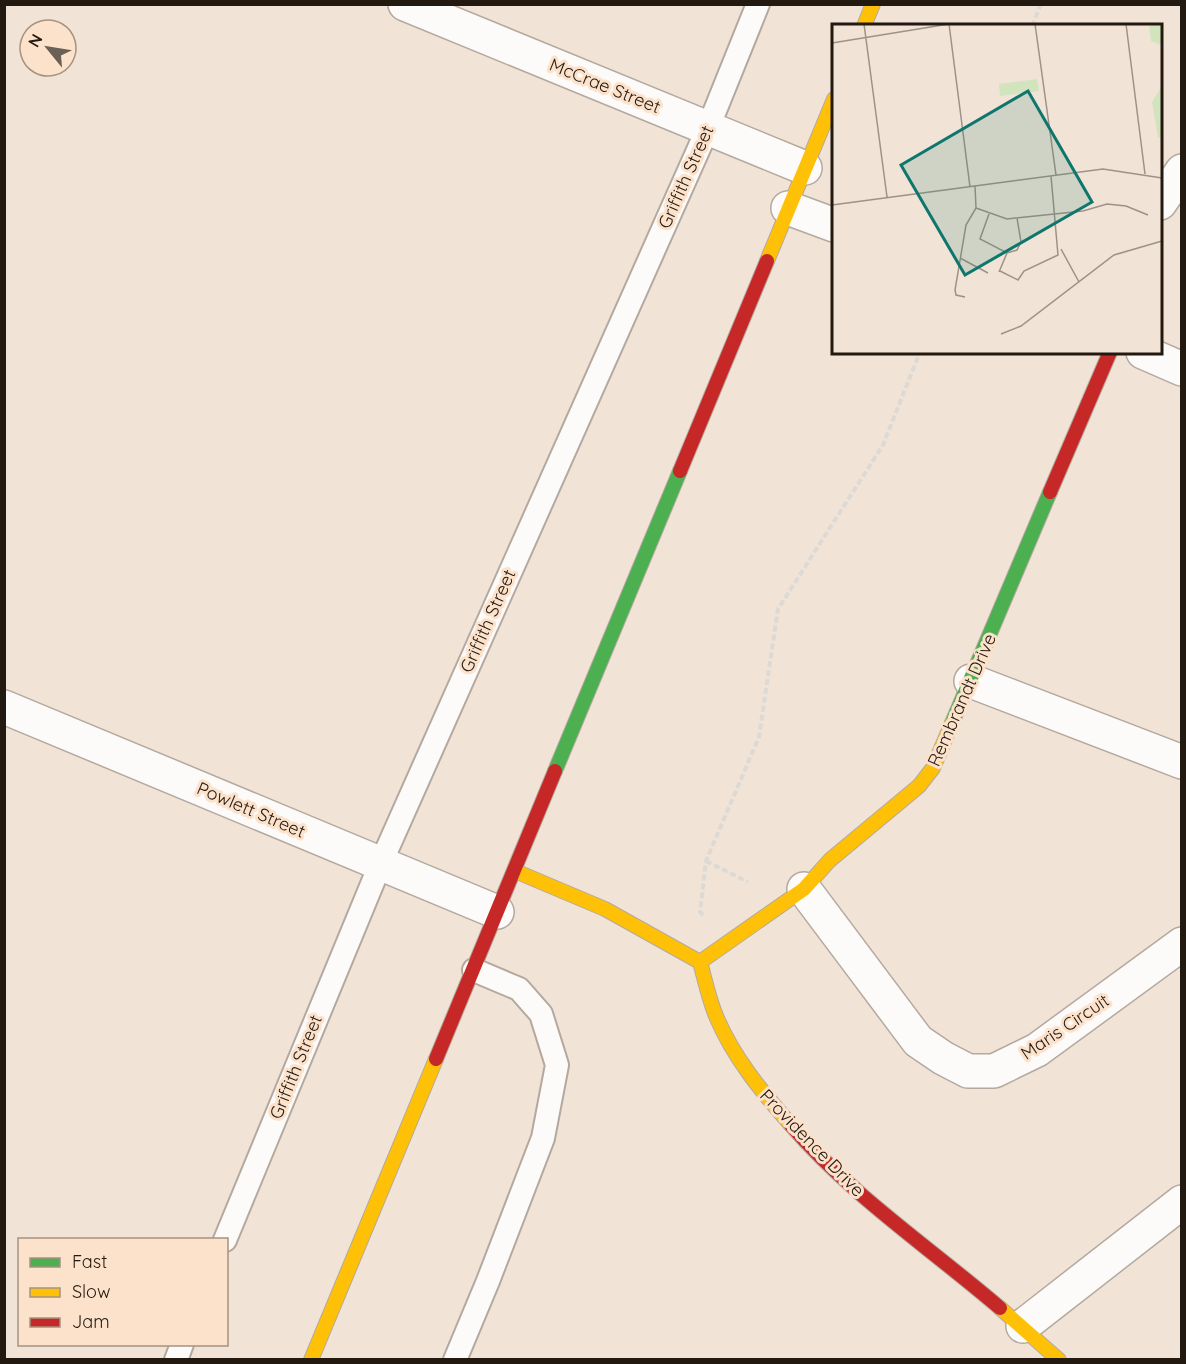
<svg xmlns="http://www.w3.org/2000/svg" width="1186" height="1364" viewBox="0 0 1186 1364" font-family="Quicksand,sans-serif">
<rect width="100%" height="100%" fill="#f1e3d6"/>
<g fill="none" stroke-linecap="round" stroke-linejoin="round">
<defs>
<g id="lane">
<polyline points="225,1240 380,865 708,128 758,4"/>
<polyline points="176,1360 182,1344"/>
<polyline points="455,1360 488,1281 543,1138 557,1065 541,1014 519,989 474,970"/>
</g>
<g id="street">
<polyline points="405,4 805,168"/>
<polyline points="1160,203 1182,171"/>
<polyline points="788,208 834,225"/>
<polyline points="1143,352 1182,369"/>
<polyline points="971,681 1182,762"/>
<polyline points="4,707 497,912"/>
<polyline points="804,889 918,1041 943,1058 968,1071 994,1071 1037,1050 1182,944"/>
<polyline points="1023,1326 1182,1202"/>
</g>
<g id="fast">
<polyline points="952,723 1050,492"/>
<polyline points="555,771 680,471"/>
</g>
<g id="slow">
<polyline points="864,26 873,4"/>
<polyline points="767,261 834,99"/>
<path d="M515,871L605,909L700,962C705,980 709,999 716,1016C733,1057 762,1092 791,1125"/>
<polyline points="700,962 804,889 830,860 919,786 933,768 952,723"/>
<polyline points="1000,1308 1059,1360"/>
<polyline points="311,1360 436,1059"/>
</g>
<g id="jam">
<polyline points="680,471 767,261"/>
<polyline points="1050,492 1110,352"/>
<polyline points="436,1059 555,771"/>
<path d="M791,1125C851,1195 930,1248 1000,1308"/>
</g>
</defs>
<use href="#lane" stroke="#b4a9a0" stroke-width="26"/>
<use href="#street" stroke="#b4a9a0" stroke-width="36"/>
<use href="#fast" stroke="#b4a9a0" stroke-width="16"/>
<use href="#slow" stroke="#b4a9a0" stroke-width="16"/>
<use href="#jam" stroke="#b4a9a0" stroke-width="16"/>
<g stroke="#ddd9d5" stroke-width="4" stroke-dasharray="6 3" stroke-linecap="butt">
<polyline points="1032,26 1041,4"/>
<polyline points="706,861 748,882"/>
<polyline points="703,915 700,912 706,861 759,737 778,609 883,445 920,352"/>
</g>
<use href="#lane" stroke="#fdfbf9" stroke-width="22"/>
<use href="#street" stroke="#fdfbf9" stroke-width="33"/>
<use href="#fast" stroke="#4caf50" stroke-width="14"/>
<use href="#slow" stroke="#ffc107" stroke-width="14"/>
<use href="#jam" stroke="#c62828" stroke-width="14"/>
</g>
<g text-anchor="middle" stroke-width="6" stroke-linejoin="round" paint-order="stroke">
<g font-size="18" fill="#221911" stroke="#fce2cb">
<text transform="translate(605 86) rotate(22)" y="6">McCrae Street</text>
<text transform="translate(686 177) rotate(-66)" y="6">Griffith Street</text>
<text transform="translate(488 621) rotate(-66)" y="6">Griffith Street</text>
<text transform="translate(962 700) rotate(-66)" y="6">Rembrandt Drive</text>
<text transform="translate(251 810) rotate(23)" y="6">Powlett Street</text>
<text transform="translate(1065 1027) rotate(-34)" y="6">Maris Circuit</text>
<text transform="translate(296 1067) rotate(-68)" y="6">Griffith Street</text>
<text transform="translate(812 1143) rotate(46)" y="6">Providence Drive</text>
</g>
</g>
<g transform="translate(832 24)">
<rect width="330" height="330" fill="#f1e3d6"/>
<path d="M317,0H330V21L319,17ZM205,55L207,67L168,72L167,60ZM330,62V115L326,113L320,78Z" fill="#d1e4be"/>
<path fill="none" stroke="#9e9287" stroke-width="1.5" d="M32,0L55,173M117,0L138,163M203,0L224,151M294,0L313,150M0,19L117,0M0,181L271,145L330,154M144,184L175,195L251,187L275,180L294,182L316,191M157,190L148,215L175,229L185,226L189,218L185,194M229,225L247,258M128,234L156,249M168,247L186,256L192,247L226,231L219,152M167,248L175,229M133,273L124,271L123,266L134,201L144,184L143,162M169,310L189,302L282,231L330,217"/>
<path fill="#0f766e" fill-opacity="0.15" stroke="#0f766e" stroke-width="3" d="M196,67L260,178L133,251L69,141Z"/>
<rect width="330" height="330" fill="none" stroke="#221911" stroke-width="3"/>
</g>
<rect width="1186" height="1364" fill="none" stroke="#221911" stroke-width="12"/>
<rect x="18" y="1238" width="210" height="108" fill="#fce2cb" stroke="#a59281" stroke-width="1.5"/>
<rect x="30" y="1258" width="30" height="9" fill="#4caf50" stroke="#a59281" stroke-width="1.5"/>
<text x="72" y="1268" font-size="18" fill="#221911">Fast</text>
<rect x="30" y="1288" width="30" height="9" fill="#ffc107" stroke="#a59281" stroke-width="1.5"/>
<text x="72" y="1298" font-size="18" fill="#221911">Slow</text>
<rect x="30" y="1318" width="30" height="9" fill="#c62828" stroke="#a59281" stroke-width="1.5"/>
<text x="72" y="1328" font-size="18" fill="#221911">Jam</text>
<g transform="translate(48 48) rotate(300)"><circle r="28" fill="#fce2cb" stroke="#a59281" stroke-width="1.5"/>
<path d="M0-4.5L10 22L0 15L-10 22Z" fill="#6a6056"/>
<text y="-9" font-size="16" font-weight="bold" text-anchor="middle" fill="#221911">N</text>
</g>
</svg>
